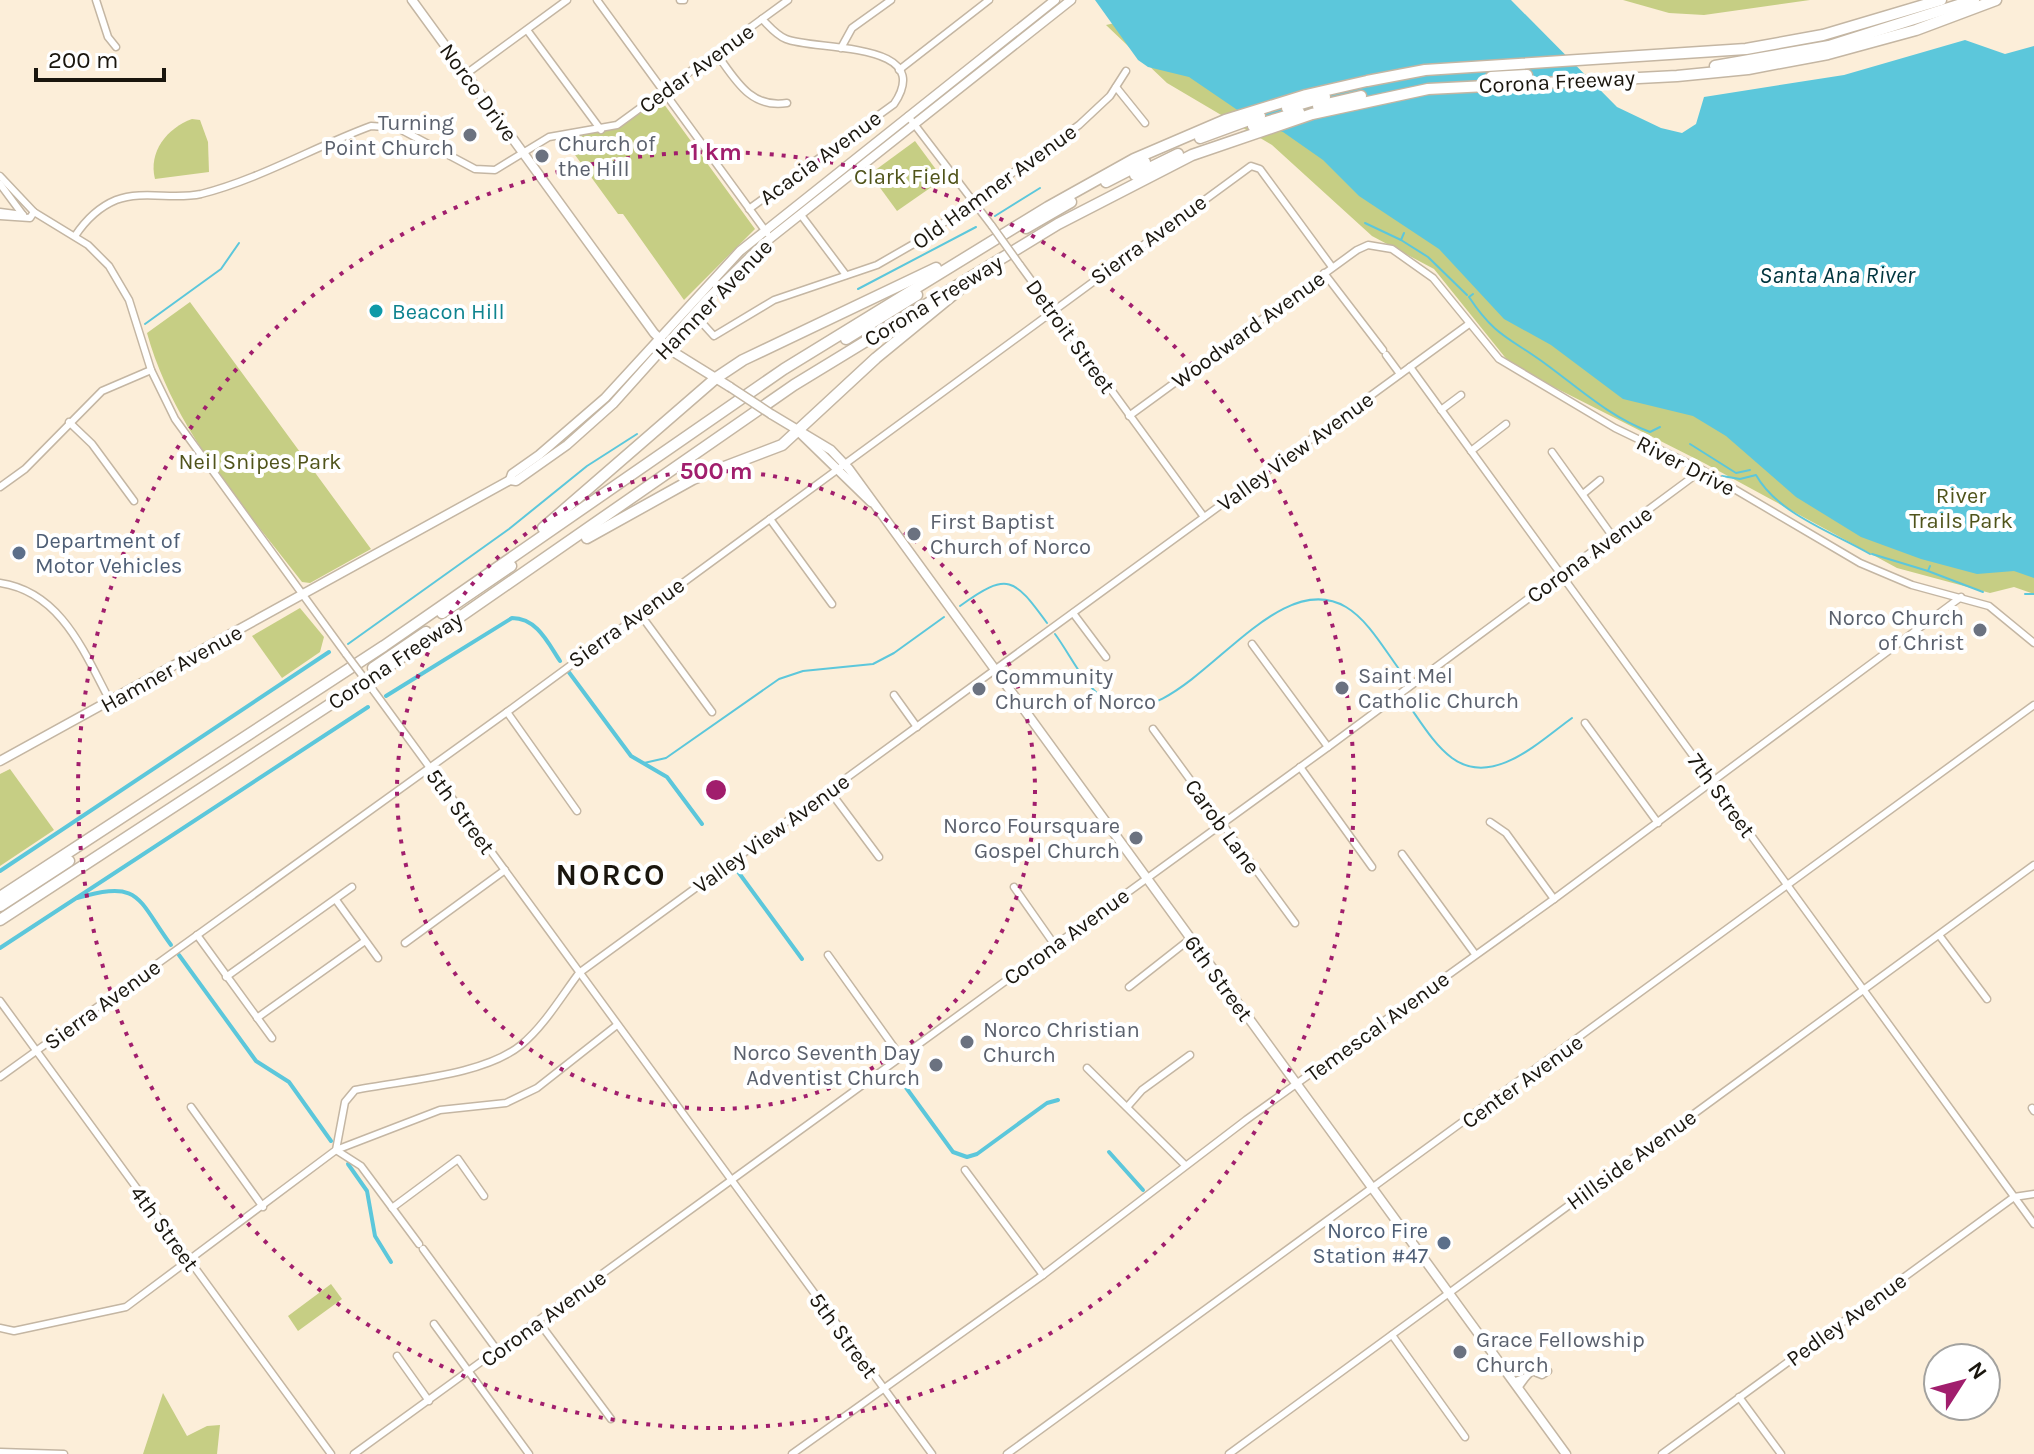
<svg xmlns="http://www.w3.org/2000/svg" width="2034" height="1454" viewBox="0 0 2034 1454" font-family="Karla,sans-serif">
<rect width="100%" height="100%" fill="#fceed9"/>
<g fill="#c6ce84">
<polygon points="1217,0 2034,428 2034,594 2014,587 1990,593 1897,568 1704,463 1512,366 1434,269 1372,236 1272,145 1167,83 1106,25"/>
<polygon points="1623,0 1810,0 1704,15 1669,13"/>
<path d="M661,100L755,229L684,300L623,214H618L562,137C605,134 625,124 661,100Z"/>
<path d="M192,119L200,120L208,142L209,172L155,179C148,152 167,128 192,119Z"/>
<polygon points="915,141 943,179 897,211 870,174"/>
<path d="M190,302L371,549L310,583L302,582C242,504 174,430 147,333Z"/>
<polygon points="300,608 324,637 320,652 282,678 252,636"/>
<polygon points="10,769 54,830 0,866 0,774"/>
<polygon points="331,1284 342,1299 298,1331 288,1316"/>
<polygon points="163,1393 187,1436 207,1426 220,1425 217,1454 143,1454"/>
</g>
<polygon fill="#5cc7db" points="1095,0 1511,0 1617,107 1661,128 1682,133 1696,124 1704,97 1844,75 1965,40 2005,54 2034,46 2034,578 2014,571 1977,574 1921,559 1861,537 1796,497 1726,436 1693,416 1623,399 1551,345 1504,319 1439,249 1359,196 1323,160 1283,132 1255,122 1189,77 1148,67 1138,60"/>
<g fill="none" stroke-linecap="round" stroke-linejoin="round">
<g stroke="#5cc7db" stroke-width="2">
<polyline points="995,216 1040,188"/>
<polyline points="1365,223 1401,240 1404,233"/>
<polyline points="1401,240 1428,257 1467,295"/>
<polyline points="858,289 976,227"/>
<path d="M1473,294L1469,297C1496,338 1511,338 1547,365C1581,390 1610,417 1650,432L1660,427"/>
<polyline points="145,324 221,269 239,243"/>
<polyline points="1690,444 1736,473 1750,470"/>
<path d="M1722,476L1740,479L1756,475C1778,514 1832,532 1870,554"/>
<polyline points="1872,554 1928,571"/>
<polyline points="1930,566 1928,571 1983,592"/>
<polyline points="2025,594 2034,594"/>
<path d="M960,606C1008,571 1014,578 1047,623"/>
<path d="M1055,634C1070,654 1085,688 1107,701C1180,744 1266,560 1346,607C1370,621 1388,656 1405,677"/>
<polyline points="348,644 509,529 587,466 637,434"/>
<path d="M1405,700C1419,719 1433,744 1452,758C1493,788 1540,741 1572,718"/>
<polyline points="644,763 666,758 779,679 803,671 873,664 894,653 944,617"/>
</g>
<g stroke="#5cc7db" stroke-width="4">
<polyline points="568,671 631,756 667,777 702,824"/>
<path d="M386,696L512,618C537,618 548,643 560,661"/>
<polyline points="736,869 802,959"/>
<polyline points="0,871 329,652"/>
<path d="M77,898C141,880 136,897 171,945"/>
<polyline points="0,948 368,707"/>
<polyline points="179,955 256,1061 289,1082 331,1141"/>
<polyline points="899,1078 953,1152 967,1157 977,1154 1047,1103 1058,1100"/>
<polyline points="1109,1152 1143,1190"/>
<polyline points="348,1164 367,1191 375,1236 391,1262"/>
</g>
<defs>
<g id="minor">
<polyline points="96,0 108,37 116,47"/>
<polyline points="597,0 767,233"/>
<polyline points="680,0 684,0"/>
<polyline points="527,30 601,130"/>
<polyline points="841,48 852,28 891,0"/>
<path d="M716,53C735,79 750,109 787,103"/>
<polyline points="899,70 989,0"/>
<polyline points="466,74 567,0"/>
<polyline points="1116,87 1145,123"/>
<polyline points="908,116 992,226"/>
<polyline points="0,176 34,212 88,245 109,266 129,300 151,370 175,419 346,654"/>
<polyline points="0,184 23,215"/>
<path d="M749,209L894,104C937,40 814,51 786,39C776,35 770,27 762,19"/>
<polyline points="0,212 23,215"/>
<polyline points="801,215 846,275"/>
<polyline points="0,216 30,218 34,212"/>
<path d="M75,236C85,221 99,207 116,200C143,190 173,200 201,194C260,179 314,147 371,126L398,128L475,169L495,170L549,137L617,125L788,0"/>
<polyline points="1020,265 1204,517"/>
<polyline points="1324,273 1383,350"/>
<polyline points="694,314 714,336 774,300 877,265 917,242 1079,125 1110,96 1126,71"/>
<polyline points="1386,355 1400,374"/>
<polyline points="1410,367 2034,1224"/>
<polyline points="1441,410 1461,395"/>
<polyline points="1129,416 1357,250 1368,245 1392,249 1433,278 1499,359 1615,428 1702,470 1860,563 1912,585 1989,606 2034,643"/>
<polyline points="69,422 92,444 134,501"/>
<polyline points="1471,451 1506,424"/>
<polyline points="1552,452 1613,537"/>
<polyline points="0,487 25,469 102,391 151,370"/>
<polyline points="1583,494 1600,480"/>
<polyline points="770,519 832,604"/>
<path d="M0,583C61,592 84,652 110,701"/>
<polyline points="1073,613 1106,657"/>
<polyline points="640,614 712,712"/>
<polyline points="1252,644 1328,747"/>
<polyline points="373,690 932,1454"/>
<polyline points="894,695 917,727"/>
<polyline points="507,712 577,811"/>
<polyline points="1585,723 1658,823"/>
<polyline points="1153,729 1295,923"/>
<polyline points="1300,767 1372,867"/>
<polyline points="829,790 879,857"/>
<polyline points="1490,822 1506,833 1554,899"/>
<polyline points="1402,854 1475,954"/>
<polyline points="1014,887 1054,944"/>
<polyline points="336,900 378,958"/>
<polyline points="197,935 272,1038"/>
<polyline points="1939,935 1987,999"/>
<polyline points="405,943 505,870"/>
<polyline points="828,955 901,1057"/>
<polyline points="226,977 352,887"/>
<polyline points="1129,987 1190,939"/>
<polyline points="0,1001 331,1454"/>
<polyline points="257,1018 365,941"/>
<polyline points="1087,1068 1185,1165"/>
<polyline points="0,1077 507,712 1251,166 1260,169 1332,267"/>
<polyline points="1128,1106 1142,1090 1190,1055"/>
<polyline points="191,1107 263,1207"/>
<polyline points="2032,1108 2034,1111"/>
<polyline points="336,1150 440,1110 506,1103 537,1088 617,1025"/>
<polyline points="336,1150 361,1166 419,1244"/>
<polyline points="965,1170 1043,1275"/>
<polyline points="392,1208 458,1159 484,1196"/>
<polyline points="423,1249 497,1350"/>
<polyline points="538,1321 611,1419"/>
<polyline points="434,1324 529,1454"/>
<path d="M0,1328L14,1331L126,1307L336,1150L345,1102L355,1090C404,1080 483,1076 521,1045C544,1026 561,997 579,973L1469,324"/>
<polyline points="1392,1335 1465,1437"/>
<polyline points="397,1356 429,1401"/>
<polyline points="1526,1377 1532,1371 1542,1375 1548,1371"/>
<polyline points="1513,1382 1526,1377 1518,1388"/>
<polyline points="1739,1397 1781,1454"/>
<polyline points="0,1452 64,1454"/>
<polyline points="354,1454 1328,747 1702,470"/>
<polyline points="792,1454 1043,1275 1246,1120 1554,899 1961,597"/>
<polyline points="1007,1454 2034,705"/>
<polyline points="1229,1454 2034,865"/>
<polyline points="1662,1454 2014,1197 2034,1194"/>
</g>
<g id="major">
<polyline points="412,0 654,333 672,351 730,387"/>
<polyline points="771,414 831,450 849,469 1566,1454"/>
<polyline points="800,433 871,502"/>
<polyline points="510,480 512,474 539,455 605,398 740,251 1055,0"/>
<polyline points="0,761 510,480 516,481 567,445 613,404 708,298 763,244 1071,0"/>
</g>
<g id="highway">
<polyline points="1715,66 1829,46 1974,0"/>
<polyline points="1491,77 1527,75"/>
<polyline points="1318,106 1361,96"/>
<polyline points="1287,108 1325,97"/>
<polyline points="1253,126 1299,112"/>
<polyline points="1200,138 1260,116"/>
<polyline points="1135,175 1178,154"/>
<polyline points="1106,182 1145,162"/>
<polyline points="1026,228 1071,202"/>
<polyline points="846,339 917,295"/>
<polyline points="543,528 716,378 743,360 936,268"/>
<polyline points="587,538 693,479 782,445 876,358 959,290"/>
<polyline points="442,613 511,566"/>
<polyline points="373,668 426,632"/>
<polyline points="0,897 384,646 784,369 1048,207 1134,159 1225,120 1306,95 1367,81 1425,70 1746,49 1823,35 1941,0"/>
<polyline points="0,906 69,861"/>
<polyline points="0,920 395,662 794,385 1058,224 1192,155 1312,114 1428,89 1677,76 1748,69 1828,54 1916,30 1996,0"/>
</g>
</defs>
<use href="#minor" stroke="#c4b6a3" stroke-width="9"/>
<use href="#major" stroke="#c4b6a3" stroke-width="11"/>
<use href="#highway" stroke="#c4b6a3" stroke-width="13"/>
<use href="#minor" stroke="#fff" stroke-width="6"/>
<use href="#major" stroke="#fff" stroke-width="8"/>
<use href="#highway" stroke="#fff" stroke-width="10"/>
<defs>
<g id="minor-bridge">
<polyline points="992,226 1020,265"/>
<polyline points="346,654 373,690"/>
</g>
<polyline id="major-bridge" points="730,387 771,414"/>
</defs>
<use href="#minor-bridge" stroke="#c4b6a3" stroke-width="9" stroke-linecap="butt"/>
<use href="#major-bridge" stroke="#c4b6a3" stroke-width="11" stroke-linecap="butt"/>
<use href="#minor-bridge" stroke="#fff" stroke-width="6"/>
<use href="#major-bridge" stroke="#fff" stroke-width="8"/>
</g>
<g fill="none" stroke="#a11e6d" stroke-width="4" stroke-dasharray="4 8">
<circle cx="716" cy="790" r="319"/>
<circle cx="716" cy="790" r="638"/>
</g>
<g fill="#6b7280" stroke="#fff" stroke-width="3">
<circle cx="470" cy="135" r="8"/>
<circle cx="542" cy="156" r="8"/>
<circle cx="914" cy="534" r="8"/>
<circle cx="1980" cy="630" r="8"/>
<circle cx="1342" cy="688" r="8"/>
<circle cx="979" cy="689" r="8"/>
<circle cx="1136" cy="838" r="8"/>
<circle cx="967" cy="1042" r="8"/>
<circle cx="936" cy="1065" r="8"/>
<circle cx="1460" cy="1352" r="8"/>
</g>
<circle fill="#0f9aa8" stroke="#fff" stroke-width="3" cx="376" cy="311" r="8"/>
<g fill="#5c6f8a" stroke="#fff" stroke-width="3">
<circle cx="19" cy="553" r="8"/>
<circle cx="1444" cy="1243" r="8"/>
</g>
<g text-anchor="middle" stroke-width="8" stroke-linejoin="round" paint-order="stroke">
<g font-size="22" fill="#1a160e" stroke="#fff">
<text transform="translate(696 68) rotate(-36)" y="8">Cedar Avenue</text>
<text transform="translate(1557 81) rotate(-3)" y="8">Corona Freeway</text>
<text transform="translate(479 92) rotate(54)" y="8">Norco Drive</text>
<text transform="translate(820 157) rotate(-36)" y="8">Acacia Avenue</text>
<text transform="translate(994 186) rotate(-36)" y="8">Old Hamner Avenue</text>
<text transform="translate(1148 239) rotate(-36)" y="8">Sierra Avenue</text>
<text transform="translate(713 299) rotate(-46)" y="8">Hamner Avenue</text>
<text transform="translate(933 300) rotate(-31)" y="8">Corona Freeway</text>
<text transform="translate(1248 329) rotate(-36)" y="8">Woodward Avenue</text>
<text transform="translate(1071 336) rotate(54)" y="8">Detroit Street</text>
<text transform="translate(1295 451) rotate(-36)" y="8">Valley View Avenue</text>
<text transform="translate(1686 465) rotate(27)" y="8">River Drive</text>
<text transform="translate(1589 554) rotate(-36)" y="8">Corona Avenue</text>
<text transform="translate(626 622) rotate(-36)" y="8">Sierra Avenue</text>
<text transform="translate(395 660) rotate(-34)" y="8">Corona Freeway</text>
<text transform="translate(171 668) rotate(-29)" y="8">Hamner Avenue</text>
<text transform="translate(1722 795) rotate(54)" y="8">7th Street</text>
<text transform="translate(461 811) rotate(54)" y="8">5th Street</text>
<text transform="translate(1223 826) rotate(54)" y="8">Carob Lane</text>
<text transform="translate(771 833) rotate(-36)" y="8">Valley View Avenue</text>
<text transform="translate(1066 936) rotate(-36)" y="8">Corona Avenue</text>
<text transform="translate(1219 978) rotate(54)" y="8">6th Street</text>
<text transform="translate(102 1004) rotate(-36)" y="8">Sierra Avenue</text>
<text transform="translate(1377 1026) rotate(-36)" y="8">Temescal Avenue</text>
<text transform="translate(1522 1081) rotate(-36)" y="8">Center Avenue</text>
<text transform="translate(1631 1159) rotate(-36)" y="8">Hillside Avenue</text>
<text transform="translate(165 1228) rotate(54)" y="8">4th Street</text>
<text transform="translate(543 1318) rotate(-36)" y="8">Corona Avenue</text>
<text transform="translate(1846 1319) rotate(-36)" y="8">Pedley Avenue</text>
<text transform="translate(844 1335) rotate(54)" y="8">5th Street</text>
</g>
<g font-size="22" fill="#5b616d" stroke="#fff" text-anchor="start">
<text x="454" y="130" text-anchor="end">Turning<tspan x="454" dy="25">Point Church</tspan></text>
<text x="558" y="151">Church of<tspan x="558" dy="25">the Hill</tspan></text>
<text x="930" y="529">First Baptist<tspan x="930" dy="25">Church of Norco</tspan></text>
<text x="1964" y="625" text-anchor="end">Norco Church<tspan x="1964" dy="25">of Christ</tspan></text>
<text x="1358" y="683">Saint Mel<tspan x="1358" dy="25">Catholic Church</tspan></text>
<text x="995" y="684">Community<tspan x="995" dy="25">Church of Norco</tspan></text>
<text x="1120" y="833" text-anchor="end">Norco Foursquare<tspan x="1120" dy="25">Gospel Church</tspan></text>
<text x="983" y="1037">Norco Christian<tspan x="983" dy="25">Church</tspan></text>
<text x="920" y="1060" text-anchor="end">Norco Seventh Day<tspan x="920" dy="25">Adventist Church</tspan></text>
<text x="1476" y="1347">Grace Fellowship<tspan x="1476" dy="25">Church</tspan></text>
</g>
<g font-size="22" fill="#50541b" stroke="#fff">
<text x="907" y="184">Clark Field</text>
<text x="260" y="469">Neil Snipes Park</text>
<text x="1961" y="503">River<tspan x="1961" dy="25">Trails Park</tspan></text>
</g>
<g font-size="22" fill="#0d838f" stroke="#fff" text-anchor="start">
<text x="392" y="319">Beacon Hill</text>
</g>
<g font-size="22" fill="#4e5e75" stroke="#fff" text-anchor="start">
<text x="35" y="548">Department of<tspan x="35" dy="25">Motor Vehicles</tspan></text>
<text x="1428" y="1238" text-anchor="end">Norco Fire<tspan x="1428" dy="25">Station #47</tspan></text>
</g>
<g font-size="24" font-style="italic" fill="#01363f" stroke="#fff">
<text x="1837" y="283">Santa Ana River</text>
</g>
<g font-size="30" font-weight="bold" letter-spacing="2" fill="#1a160e" stroke="#fff">
<text x="611" y="885">NORCO</text>
</g>
</g>
<circle cx="716" cy="790" r="12" fill="#a11e6d" stroke="#fff" stroke-width="4"/>
<g font-size="24" text-anchor="middle" font-weight="bold" fill="#a11e6d" stroke="#fff" stroke-width="8" stroke-linejoin="round" paint-order="stroke">
<text x="716" y="160">1 km</text>
<text x="716" y="479">500 m</text>
</g>
<g transform="translate(1962 1382) rotate(54)"><circle r="38" fill="#ffffff" stroke="#a3a29f" stroke-width="2"/>
<path d="M0-6L14 30L0 20L-14 30Z" fill="#a11e6d"/>
<text y="-12" font-size="22" font-weight="bold" text-anchor="middle" fill="#1a160e">N</text>
</g>
<path d="M36 68v12h128v-12" fill="none" stroke="#1a160e" stroke-width="4"/>
<text x="48" y="68" font-size="24" fill="#1a160e" stroke="#ffffff" stroke-width="6" paint-order="stroke">200 m</text>
</svg>
